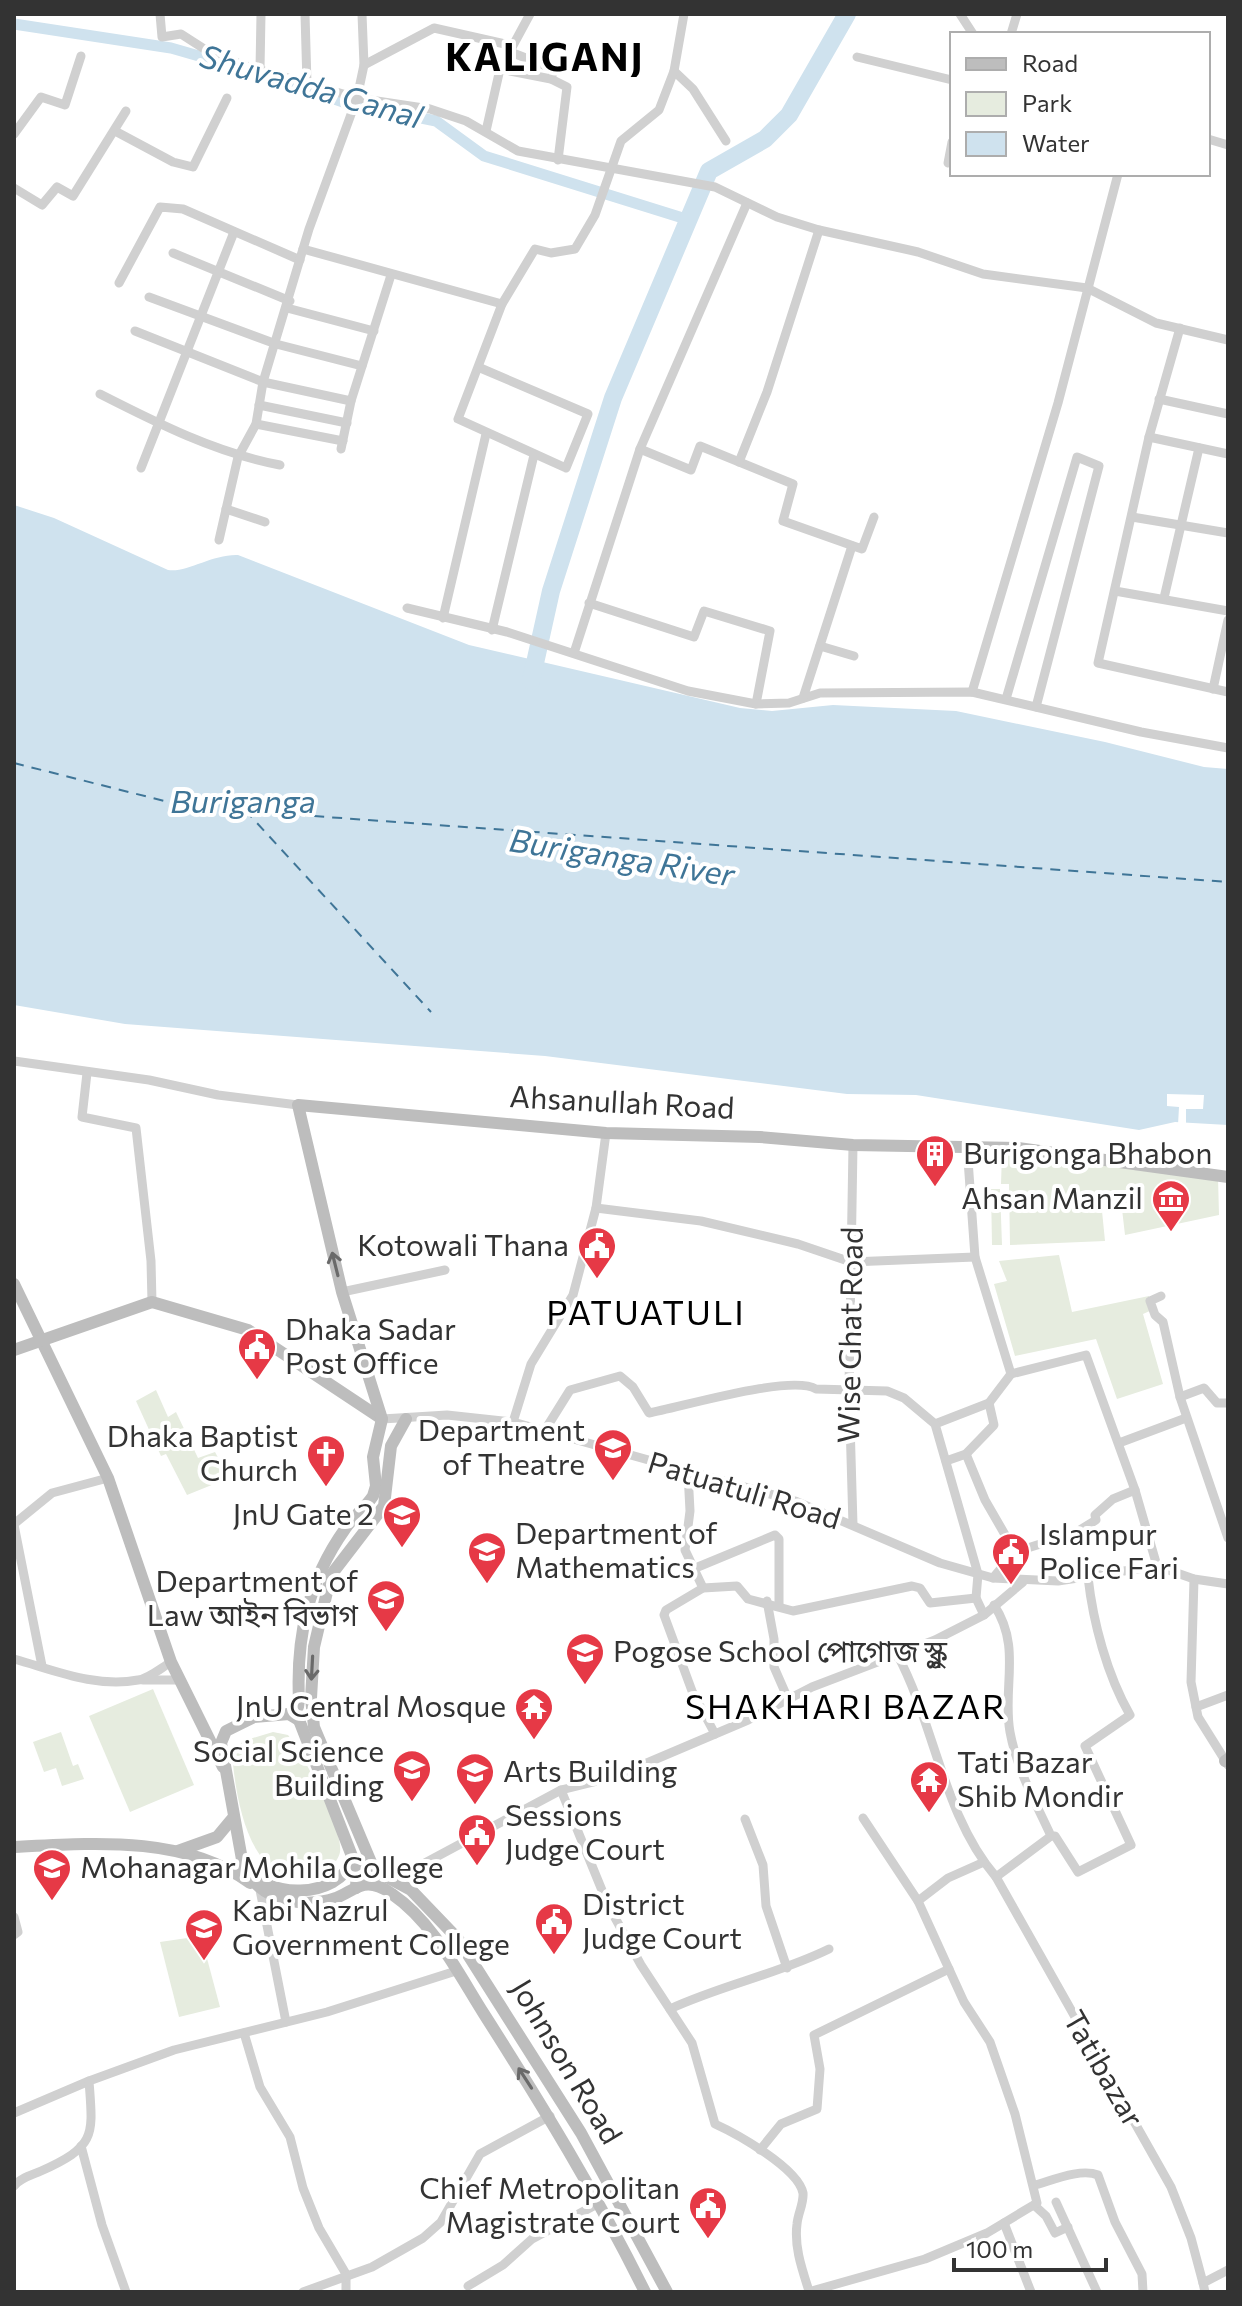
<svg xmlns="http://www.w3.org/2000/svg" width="1242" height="2306" viewBox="0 0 1242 2306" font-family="Commissioner,'Noto Sans Bengali',sans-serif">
<rect width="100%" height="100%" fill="#fff"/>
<g fill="#e6ecdf">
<polygon points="1002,1153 1218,1177 1219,1215 1125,1235 1122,1209 1102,1211 1105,1241 1010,1245 1009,1184 1001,1184"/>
<polygon points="991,1189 1000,1189 1002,1245 992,1245"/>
<polygon points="1059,1255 1072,1312 1149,1296 1152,1310 1143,1314 1163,1384 1117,1399 1096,1339 1015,1356 994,1284 1007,1281 999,1261"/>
<polygon points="156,1390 168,1417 176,1412 198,1458 215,1452 229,1478 187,1495 166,1454 161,1456 136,1401"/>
<polygon points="153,1689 194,1785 130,1812 89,1716"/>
<polygon points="61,1732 73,1766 78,1764 84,1779 62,1786 56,1768 44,1772 33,1742"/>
<path d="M273,1732L288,1735C303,1755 343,1827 340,1852C338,1863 325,1873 315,1876C250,1892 236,1801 232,1754L243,1741Z"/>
<polygon points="201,1936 220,2007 179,2017 160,1942"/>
</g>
<path fill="#cfe2ee" d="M14,505L54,518L168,570C187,573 212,554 238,555L469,645L740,708L772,711L833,705L956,711L1105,742L1204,767L1228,769V1125L1175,1122L1139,1130L916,1095L847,1094L545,1056L125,1024L14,1005Z"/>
<polygon fill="#fff" points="1167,1094 1204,1095 1203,1109 1186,1109 1186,1125 1178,1125 1179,1107 1167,1106"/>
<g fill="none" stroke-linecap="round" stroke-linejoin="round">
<g stroke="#cfe2ee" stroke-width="11">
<polyline points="14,24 171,48 244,69"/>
<polyline points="280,80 343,102 436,121 484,156 686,219"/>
</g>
<polyline stroke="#cfe2ee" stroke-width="18" points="531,681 551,591 613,398 709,171 765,139 789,115 847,14"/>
<g stroke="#3f7597" stroke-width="2" stroke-dasharray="10 8" stroke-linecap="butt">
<polyline points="14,763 188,807 1228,882"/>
<polyline points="245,810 431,1012"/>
</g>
<g stroke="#d0d0d0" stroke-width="9">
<polyline points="160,14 162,37 181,34 209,52 243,65 357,98 430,109 466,121 518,151 715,187 777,217 819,230 918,252 983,274 1087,288 1156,323 1228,340"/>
<polyline points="305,14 307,84"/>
<polyline points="960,14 973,34"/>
<polyline points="1011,34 1017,14"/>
<polyline points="510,51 530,14"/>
<polyline points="857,57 952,80"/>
<polyline points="364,65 434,28 505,44 513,53 554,69 551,79"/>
<polyline points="260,69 261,14"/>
<polyline points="674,71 693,89 726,141"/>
<polyline points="115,131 173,162 193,167 227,98"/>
<polyline points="486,131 500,69 551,79 567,87 558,160"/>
<polyline points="14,134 41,97 65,105 81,56"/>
<polyline points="1208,139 1228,145"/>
<polyline points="948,163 952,142"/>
<polyline points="14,188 42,205 57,187 73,196 126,111"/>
<polyline points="303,249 502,304"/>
<polyline points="173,253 290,301"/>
<polyline points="119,283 160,207 183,209 300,260"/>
<polyline points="149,297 276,344 362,366"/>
<polyline points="287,308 374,331"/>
<polyline points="1180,328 1149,437 1098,663 1228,692"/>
<polyline points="135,331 263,382 351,401"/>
<polyline points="478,367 588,414 566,468 458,419 502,304 535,249 551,253 575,249 595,215 621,141 659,110 674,71 684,14"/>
<path d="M100,394C157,423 216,453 280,465"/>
<polyline points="1159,399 1228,414"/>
<polyline points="259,405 347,423"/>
<polyline points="256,424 343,441"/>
<polyline points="1149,437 1228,454"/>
<polyline points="341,449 351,401 391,275"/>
<polyline points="640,449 691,470 700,446 793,484 783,521 862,549 874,517"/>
<polyline points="739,462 767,392 819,230"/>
<polyline points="141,468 234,232"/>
<polyline points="226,509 265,522"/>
<polyline points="1132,517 1228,533"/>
<polyline points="219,540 238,457 256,424 263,382 309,229 357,98 364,65 362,14"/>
<polyline points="1115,591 1228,611"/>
<polyline points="1164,598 1199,448"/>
<polyline points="589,603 694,637 704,611 770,631 756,704"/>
<polyline points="407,608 507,632 688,691 756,704 789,703 820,693 972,692 1141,732 1228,748"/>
<polyline points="443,618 486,434"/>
<polyline points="492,630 534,455"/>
<polyline points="820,646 854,656"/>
<polyline points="574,653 640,449 747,203"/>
<polyline points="1213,689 1228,620"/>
<polyline points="972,692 1058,403 1118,174"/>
<polyline points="803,698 852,546"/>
<polyline points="1006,699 1077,457 1099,466 1036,707"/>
<polyline points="14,1061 149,1080 218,1095 298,1105"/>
<polyline points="87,1073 82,1117 136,1128 151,1261 152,1302"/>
<polyline points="967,1146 975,1257 1011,1374 1086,1355 1135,1490 1157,1566"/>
<polyline points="596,1208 701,1221 798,1244 851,1262 975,1257"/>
<polyline points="342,1292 445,1270"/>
<polyline points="1161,1296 1150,1301 1155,1315 1163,1322 1180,1397 1228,1538"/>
<polyline points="1180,1397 1204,1388 1217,1403 1228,1403"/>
<polyline points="382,1419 447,1415 513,1422 795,1501 940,1563 993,1578 1058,1581 1157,1566 1194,1579 1228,1584"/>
<polyline points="513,1422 531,1364 573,1295 596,1208 606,1133"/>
<polyline points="935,1424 989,1403 1011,1374"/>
<path d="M545,1430L570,1390L620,1376L633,1387L649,1413C682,1407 791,1374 816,1389L887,1391L904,1398L935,1424L978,1574L976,1598L984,1615"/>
<polyline points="1119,1443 1186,1418"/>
<polyline points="966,1454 985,1500 1015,1552"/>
<polyline points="946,1461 966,1454 994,1425 989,1403"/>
<polyline points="688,1473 690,1511 685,1550 703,1588"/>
<polyline points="14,1524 52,1493 108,1478"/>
<polyline points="14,1525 42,1666"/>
<polyline points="853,1525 849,1388 853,1145"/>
<polyline points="693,1569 775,1535 779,1539 779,1605"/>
<polyline points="993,1578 1015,1552 1075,1533 1096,1520 1095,1515 1113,1499 1135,1490"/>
<polyline points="1194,1579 1191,1682 1198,1717 1228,1765"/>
<polyline points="767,1601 774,1639 774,1667 788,1699"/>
<path d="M994,1605C1022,1647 1002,1688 1010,1732C1017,1770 1035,1801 1051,1836H1055L1078,1872L1131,1845L1085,1746L1130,1715C1107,1675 1093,1622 1088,1577"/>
<path d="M897,1654C935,1725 943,1815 996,1877L1171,2187L1191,2238L1203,2283"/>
<path d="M14,1659C54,1670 95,1688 138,1680C148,1679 161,1668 171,1662"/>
<polyline points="143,1680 179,1680"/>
<polyline points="1196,1707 1228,1695"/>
<polyline points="715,1734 692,1691 664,1615 666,1610 703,1588 737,1586 748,1599 793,1611 912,1586 920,1588 930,1603 976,1598"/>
<path d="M561,1790L608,1905L641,1965L692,2043L715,2124C737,2134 798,2168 803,2193C804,2203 798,2213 797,2224C794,2247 802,2269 809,2291"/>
<polyline points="745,1819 763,1865 766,1906 787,1968"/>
<polyline points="373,1867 409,1868"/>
<polyline points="996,1877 1051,1836"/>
<polyline points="395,1879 561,1790 614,1777 748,1720 812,1687 935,1640 984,1615 1023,1582"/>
<polyline points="260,1890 286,2022"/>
<polyline points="918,1901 948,1878 984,1862"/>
<polyline points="14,1917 18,1932 14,1935"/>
<path d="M670,2009C722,1985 778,1974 829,1949"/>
<polyline points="244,2033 260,2087 290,2137 303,2188 319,2228 346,2274 346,2292"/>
<polyline points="14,2113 89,2081"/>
<polyline points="81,2146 102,2225 126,2292"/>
<polyline points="760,2150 781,2124 817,2109 820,2069 814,2035 949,1969"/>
<path d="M1035,2185C1053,2180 1081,2168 1098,2175L1115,2222L1142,2274L1143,2292"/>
<path d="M14,2186C20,2178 32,2175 41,2171C97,2146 93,2135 89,2081L174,2050L327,2012L456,1971"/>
<polyline points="1056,2202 1097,2292"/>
<polyline points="1034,2205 1046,2216 1055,2233 1068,2227"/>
<polyline points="1004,2223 1031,2292"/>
<polyline points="468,2286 503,2265 532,2239 599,2203"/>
<polyline points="303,2292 372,2267 423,2238 441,2222 480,2154 550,2116"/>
<polyline points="808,2292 925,2259 987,2233 1037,2203 1015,2114 990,2042 964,2002 918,1901 863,1818"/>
<polyline points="1205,2292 1203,2283 1228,2270"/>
</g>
<g stroke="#bdbdbd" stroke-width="12">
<polyline points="14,1284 108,1478 171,1662 223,1767"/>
<polyline points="14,1350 152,1302 248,1330 382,1419"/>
<path d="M289,1714L298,1707L299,1700C296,1637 308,1581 345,1529C353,1517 365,1508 373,1496L376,1486L373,1457L382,1419L342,1292L298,1105L606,1133L760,1137L853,1145L1018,1148L1228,1177"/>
<path d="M299,1720L289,1714L254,1717L226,1731L221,1743L243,1865C264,1900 338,1900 353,1859"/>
<polyline points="299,1720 357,1869 356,1888"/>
<polyline points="1225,1761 1228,1759"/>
<path d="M14,1847C92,1843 184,1835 250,1883"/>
<polyline points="178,1851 217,1837 232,1819"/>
<polyline points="353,1859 411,1890 458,1939 581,2133 667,2292"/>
<polyline points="373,1867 314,1727 311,1698 314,1647 331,1575 384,1506 391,1446 406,1419"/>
<path d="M249,1875C266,1902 307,1908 336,1898C346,1894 355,1887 364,1885C373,1883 385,1888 392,1894C433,1922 458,1973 484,2014C542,2105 597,2195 645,2292"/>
</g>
</g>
<defs><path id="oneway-shaft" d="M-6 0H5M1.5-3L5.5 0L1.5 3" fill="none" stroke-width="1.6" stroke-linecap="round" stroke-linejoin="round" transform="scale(2)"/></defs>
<g stroke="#6a6a6a">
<use href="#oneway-shaft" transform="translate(335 1264) rotate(-104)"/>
<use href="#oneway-shaft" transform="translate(312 1668) rotate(93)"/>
<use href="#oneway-shaft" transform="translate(525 2078) rotate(-123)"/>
</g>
<defs>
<symbol id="building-pin" viewBox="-11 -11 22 30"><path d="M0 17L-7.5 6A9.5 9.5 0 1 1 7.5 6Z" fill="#e63946" stroke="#fff"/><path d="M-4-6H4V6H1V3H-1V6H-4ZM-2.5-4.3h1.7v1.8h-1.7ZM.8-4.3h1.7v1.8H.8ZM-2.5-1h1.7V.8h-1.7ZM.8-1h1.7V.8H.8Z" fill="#fff"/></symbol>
<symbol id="museum-pin" viewBox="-11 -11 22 30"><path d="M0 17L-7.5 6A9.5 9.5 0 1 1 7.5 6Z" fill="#e63946" stroke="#fff"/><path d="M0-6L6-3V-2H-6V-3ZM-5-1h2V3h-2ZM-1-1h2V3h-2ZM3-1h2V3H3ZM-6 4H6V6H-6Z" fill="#fff"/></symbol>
<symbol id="civic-pin" viewBox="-11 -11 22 30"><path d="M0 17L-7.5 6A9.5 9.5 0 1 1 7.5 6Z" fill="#e63946" stroke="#fff"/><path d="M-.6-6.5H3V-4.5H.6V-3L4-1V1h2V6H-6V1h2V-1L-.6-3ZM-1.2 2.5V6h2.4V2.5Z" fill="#fff"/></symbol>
<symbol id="university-pin" viewBox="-11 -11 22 30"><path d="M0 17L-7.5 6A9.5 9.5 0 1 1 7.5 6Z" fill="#e63946" stroke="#fff"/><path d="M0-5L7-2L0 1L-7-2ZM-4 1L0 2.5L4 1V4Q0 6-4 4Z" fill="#fff"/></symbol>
<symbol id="church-pin" viewBox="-11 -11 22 30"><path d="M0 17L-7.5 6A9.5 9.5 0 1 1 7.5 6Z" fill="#e63946" stroke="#fff"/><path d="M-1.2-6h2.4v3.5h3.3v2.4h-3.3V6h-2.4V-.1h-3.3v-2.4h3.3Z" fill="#fff"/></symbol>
<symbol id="school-pin" viewBox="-11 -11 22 30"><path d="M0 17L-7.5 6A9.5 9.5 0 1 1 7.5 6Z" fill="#e63946" stroke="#fff"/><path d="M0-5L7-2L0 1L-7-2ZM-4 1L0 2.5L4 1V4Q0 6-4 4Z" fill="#fff"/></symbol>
<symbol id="temple-pin" viewBox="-11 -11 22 30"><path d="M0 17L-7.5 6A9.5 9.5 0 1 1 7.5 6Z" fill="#e63946" stroke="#fff"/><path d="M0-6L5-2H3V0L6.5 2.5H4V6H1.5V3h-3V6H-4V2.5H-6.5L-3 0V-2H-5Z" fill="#fff"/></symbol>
</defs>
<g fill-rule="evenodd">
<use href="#building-pin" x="913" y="1132" width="44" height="60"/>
<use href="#museum-pin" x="1149" y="1177" width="44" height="60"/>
<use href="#civic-pin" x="575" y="1224" width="44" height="60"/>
<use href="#civic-pin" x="235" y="1325" width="44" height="60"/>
<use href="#university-pin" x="591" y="1426" width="44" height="60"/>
<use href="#church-pin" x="304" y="1432" width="44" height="60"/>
<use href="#university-pin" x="380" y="1493" width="44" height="60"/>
<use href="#university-pin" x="465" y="1529" width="44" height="60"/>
<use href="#civic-pin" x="989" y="1530" width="44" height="60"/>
<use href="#university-pin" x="364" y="1577" width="44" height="60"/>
<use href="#school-pin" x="563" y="1630" width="44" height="60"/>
<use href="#temple-pin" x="512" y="1685" width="44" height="60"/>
<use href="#university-pin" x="390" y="1747" width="44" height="60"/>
<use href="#university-pin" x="453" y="1750" width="44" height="60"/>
<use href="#temple-pin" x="907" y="1758" width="44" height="60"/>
<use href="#civic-pin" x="455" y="1811" width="44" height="60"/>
<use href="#university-pin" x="30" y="1846" width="44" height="60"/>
<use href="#civic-pin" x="532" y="1900" width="44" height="60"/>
<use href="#university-pin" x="182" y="1906" width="44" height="60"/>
<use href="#civic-pin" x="686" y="2184" width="44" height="60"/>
</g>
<g text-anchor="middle" stroke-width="8" stroke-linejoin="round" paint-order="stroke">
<g font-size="30" fill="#333" stroke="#fff">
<text transform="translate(622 1103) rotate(3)" y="10">Ahsanullah Road</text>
<text transform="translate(851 1335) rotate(-89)" y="10">Wise Ghat Road</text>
<text transform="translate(744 1491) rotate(17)" y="10">Patuatuli Road</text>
<text transform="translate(566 2062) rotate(59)" y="10">Johnson Road</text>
<text transform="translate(1103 2069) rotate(60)" y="10">Tatibazar</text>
</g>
<g font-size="30" fill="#333" stroke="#fff" text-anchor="start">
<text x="963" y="1164">Burigonga Bhabon</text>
<text x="1143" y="1209" text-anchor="end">Ahsan Manzil</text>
<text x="569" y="1256" text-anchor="end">Kotowali Thana</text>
<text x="285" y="1340">Dhaka Sadar<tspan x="285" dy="34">Post Office</tspan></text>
<text x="585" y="1441" text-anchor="end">Department<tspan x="585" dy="34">of Theatre</tspan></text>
<text x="298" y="1447" text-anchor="end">Dhaka Baptist<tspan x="298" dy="34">Church</tspan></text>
<text x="374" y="1525" text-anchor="end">JnU Gate 2</text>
<text x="515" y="1544">Department of<tspan x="515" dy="34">Mathematics</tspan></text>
<text x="1039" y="1545">Islampur<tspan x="1039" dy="34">Police Fari</tspan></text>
<text x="358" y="1592" text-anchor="end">Department of<tspan x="358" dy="34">Law আইন বিভাগ</tspan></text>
<text x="613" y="1662">Pogose School পোগোজ স্কুল</text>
<text x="506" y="1717" text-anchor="end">JnU Central Mosque</text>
<text x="384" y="1762" text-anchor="end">Social Science<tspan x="384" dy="34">Building</tspan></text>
<text x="957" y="1773">Tati Bazar<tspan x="957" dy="34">Shib Mondir</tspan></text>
<text x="503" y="1782">Arts Building</text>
<text x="505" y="1826">Sessions<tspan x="505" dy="34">Judge Court</tspan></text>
<text x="80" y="1878">Mohanagar Mohila College</text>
<text x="582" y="1915">District<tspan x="582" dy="34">Judge Court</tspan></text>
<text x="232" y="1921">Kabi Nazrul<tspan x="232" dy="34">Government College</tspan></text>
<text x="680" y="2199" text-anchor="end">Chief Metropolitan<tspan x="680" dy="34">Magistrate Court</tspan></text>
</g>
<g font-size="32" font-style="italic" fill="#3f7597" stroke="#fff">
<text transform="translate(311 87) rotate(16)" y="11">Shuvadda Canal</text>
<text x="243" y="813">Buriganga</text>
<text transform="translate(622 858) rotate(9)" y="11">Buriganga River</text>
</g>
<g font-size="34" letter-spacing="2" fill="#000" stroke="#fff">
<text x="646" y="1325">PATUATULI</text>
<text x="846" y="1719">SHAKHARI BAZAR</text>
</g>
<g font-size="38" font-weight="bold" letter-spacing="2" fill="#000" stroke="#fff">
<text x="545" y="71">KALIGANJ</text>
</g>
</g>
<rect width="1242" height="2306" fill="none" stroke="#333333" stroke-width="32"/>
<rect x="950" y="32" width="260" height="144" fill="#ffffff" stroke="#adadad" stroke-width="2"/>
<rect x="966" y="58" width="40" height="12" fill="#bdbdbd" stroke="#adadad" stroke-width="2"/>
<text x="1022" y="72" font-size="24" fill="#333333">Road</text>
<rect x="966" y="92" width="40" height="24" fill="#e6ecdf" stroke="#adadad" stroke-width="2"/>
<text x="1022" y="112" font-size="24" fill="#333333">Park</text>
<rect x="966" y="132" width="40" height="24" fill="#cfe2ee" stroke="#adadad" stroke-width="2"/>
<text x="1022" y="152" font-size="24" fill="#333333">Water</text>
<path d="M954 2258v12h152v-12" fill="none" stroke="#333333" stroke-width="4"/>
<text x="966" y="2258" font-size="24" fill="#333333" stroke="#ffffff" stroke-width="6" paint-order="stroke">100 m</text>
</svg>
